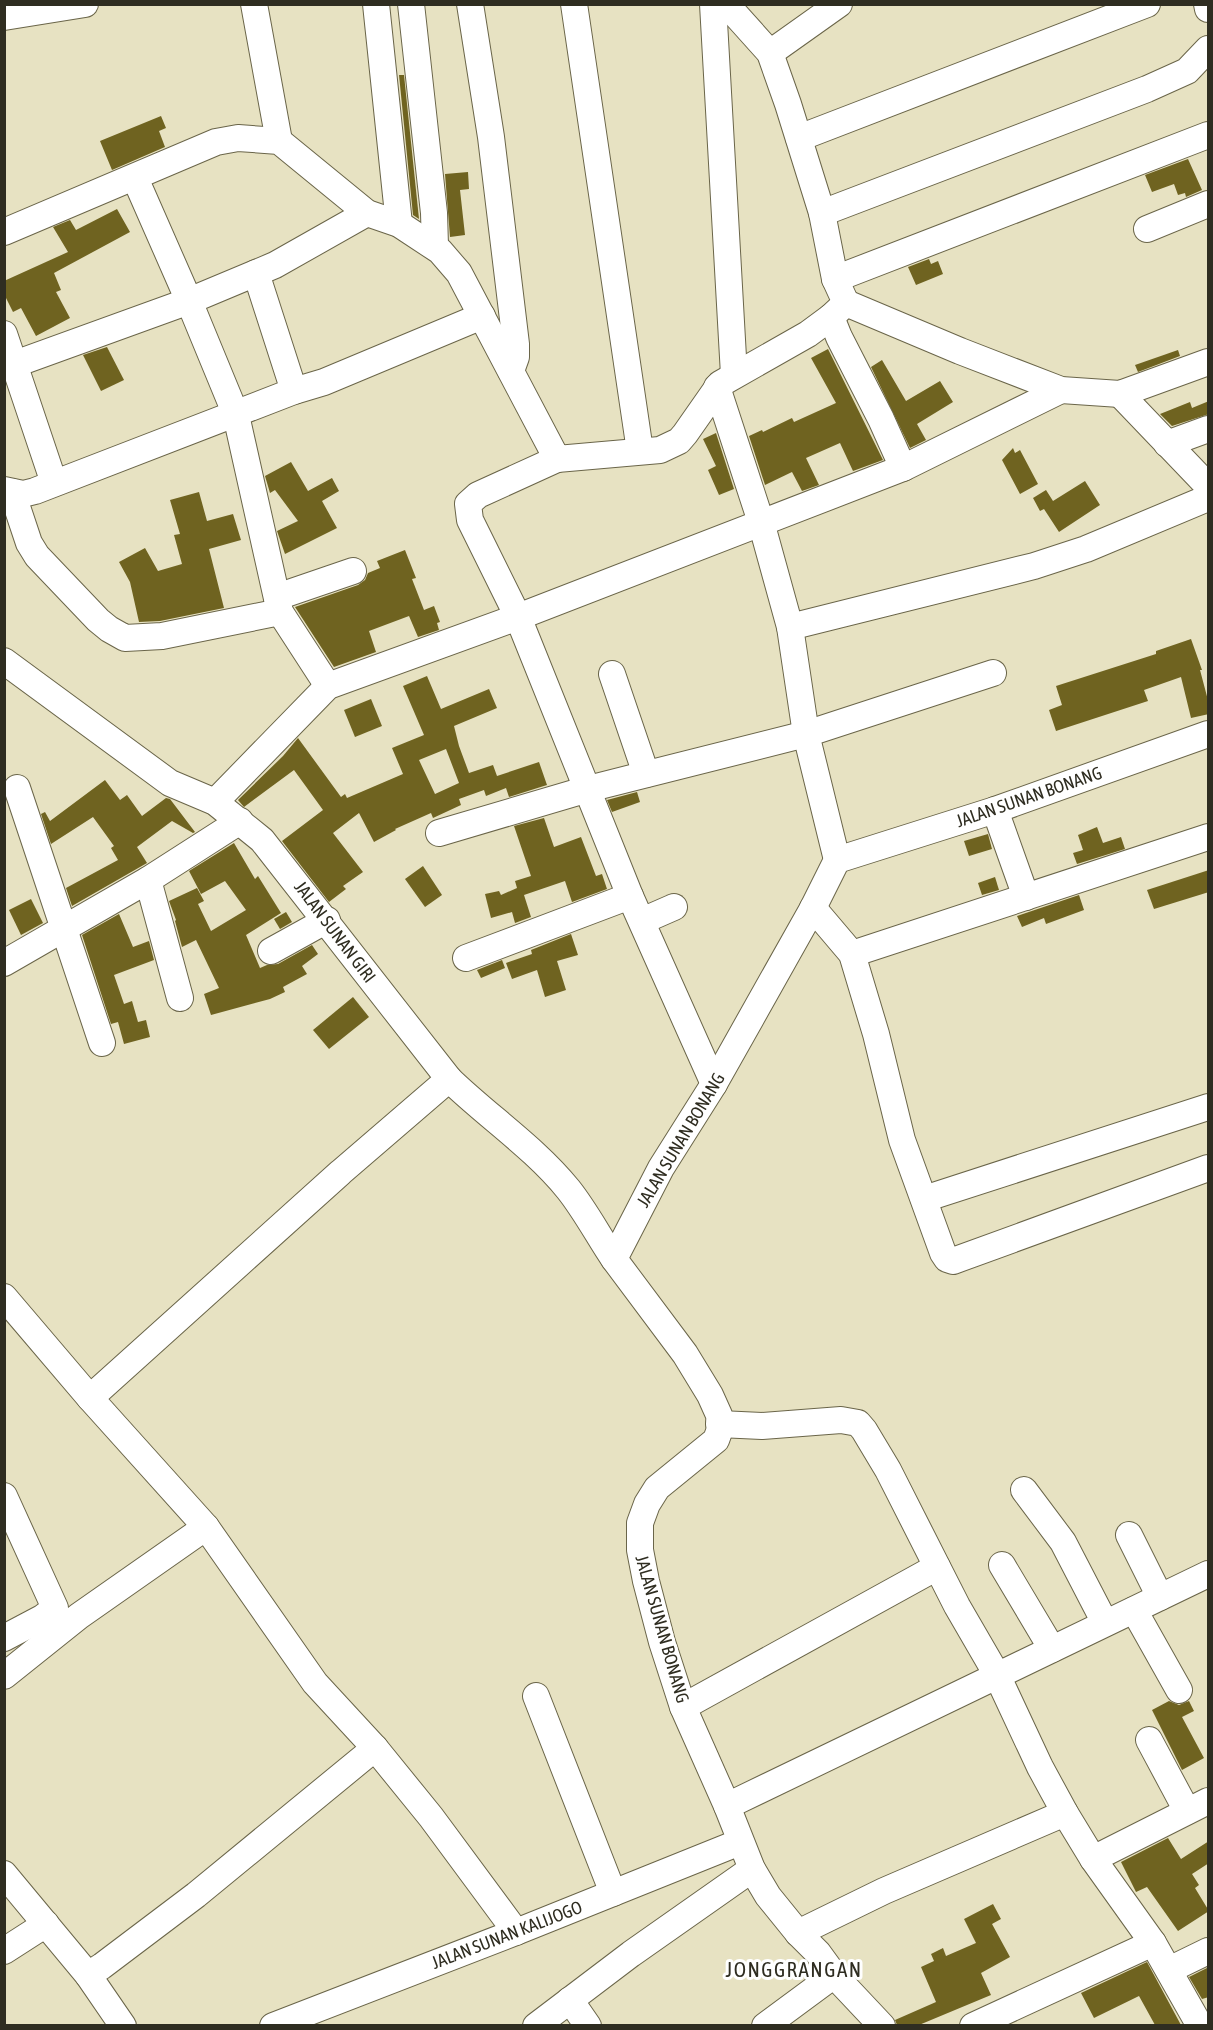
<svg xmlns="http://www.w3.org/2000/svg" width="1213" height="2030" viewBox="0 0 1213 2030" font-family="'Asap Condensed',sans-serif">
<rect width="100%" height="100%" fill="#e7e2c2"/>
<g fill="#6f6320" fill-rule="evenodd">
<polygon points="399,75 404,75 419,219 413,215"/>
<polygon points="161,116 166,128 159,131 165,147 112,170 100,141"/>
<polygon points="1188,159 1202,190 1186,197 1185,193 1178,195 1174,184 1152,192 1145,175"/>
<polygon points="468,172 469,189 460,190 465,235 450,237 445,174"/>
<polygon points="117,209 130,232 54,273 61,290 56,292 70,318 36,336 21,308 13,312 4,294 4,281 68,252 53,227 70,220 76,230"/>
<polygon points="929,259 931,264 938,261 943,274 916,285 908,267"/>
<polygon points="107,347 124,380 101,391 83,355"/>
<polygon points="828,349 883,460 853,471 840,443 806,458 819,485 802,491 792,472 765,485 749,436 762,430 763,432 792,418 794,422 836,403 811,358"/>
<polygon points="1178,350 1180,356 1138,372 1135,365"/>
<polygon points="882,360 906,401 940,381 953,402 917,424 926,440 910,448 871,367"/>
<polygon points="1209,401 1209,414 1172,426 1160,414 1190,402 1192,408"/>
<polygon points="716,433 734,489 719,495 708,470 716,466 703,439"/>
<polygon points="1013,448 1015,453 1020,450 1038,484 1020,494 1002,460"/>
<polygon points="291,462 308,491 332,478 339,491 322,501 337,528 285,554 277,531 298,521 275,490 270,493 265,476"/>
<polygon points="1085,481 1100,505 1059,532 1044,509 1040,511 1033,498 1046,490 1053,501"/>
<polygon points="199,492 207,521 233,514 241,540 209,549 224,608 160,621 139,622 130,582 119,562 145,548 158,571 182,564 174,535 180,534 170,500"/>
<polygon points="405,550 416,578 412,579 424,610 434,606 440,622 437,623 439,630 418,637 409,616 369,631 376,652 334,667 295,607 358,585 365,580 368,573 380,568 377,561"/>
<polygon points="1191,639 1202,670 1200,670 1209,704 1209,714 1191,718 1181,677 1144,690 1148,701 1056,731 1049,710 1062,705 1056,686 1156,654 1156,651"/>
<path d="M427,676L441,709L489,689L497,708L454,726L459,746L469,773L493,765L497,776L539,762L547,785L509,797L506,788L486,796L484,790L459,799L461,805L433,818L431,813L395,829L396,830L374,842L359,813L333,833L363,872L343,886L346,889L329,902L282,841L323,810L294,770L244,807L238,800L283,756L298,738L341,797L345,794L347,798L403,774L392,748L424,735L403,686ZM446,749L459,783L435,794L419,760Z"/>
<polygon points="371,699 382,726 355,737 344,710"/>
<polygon points="105,780 120,800 127,795 142,816 166,798 170,799 195,832 193,833 172,821 137,847 147,863 72,906 66,888 118,860 111,848 114,846 93,817 51,844 41,814 45,812 50,821"/>
<polygon points="637,792 640,802 612,812 607,800"/>
<polygon points="544,818 554,847 581,837 596,876 602,874 607,889 572,902 565,881 524,895 531,917 515,923 512,912 491,918 485,894 499,891 501,895 517,888 515,881 531,876 514,826"/>
<polygon points="1097,827 1103,843 1121,837 1125,849 1077,864 1073,853 1083,850 1078,835"/>
<polygon points="988,834 992,849 969,856 964,841"/>
<polygon points="234,843 255,879 258,876 281,913 246,935 260,968 267,965 278,964 312,945 318,954 302,966 307,974 283,987 285,992 270,999 211,1015 204,994 219,988 196,940 182,947 175,921 176,920 169,901 197,888 204,901 198,904 211,931 246,910 225,881 201,894 189,871"/>
<polygon points="423,866 442,895 425,907 405,879"/>
<polygon points="1209,870 1209,892 1154,909 1147,890"/>
<polygon points="995,877 999,890 982,895 978,883"/>
<polygon points="1079,895 1084,910 1046,924 1044,918 1022,927 1017,916"/>
<polygon points="31,899 43,923 21,935 9,910"/>
<polygon points="286,912 292,922 280,929 274,919"/>
<polygon points="119,914 133,947 149,941 154,960 114,975 124,1004 132,1001 138,1022 146,1020 150,1037 124,1044 118,1022 111,1024 82,935"/>
<polygon points="571,934 578,955 557,961 566,990 545,997 537,970 512,979 506,963 532,954 531,950"/>
<polygon points="502,960 505,968 481,978 477,970"/>
<polygon points="353,997 369,1017 329,1049 313,1030"/>
<polygon points="1169,1701 1179,1705 1189,1701 1194,1711 1182,1717 1204,1758 1182,1770 1152,1710"/>
<polygon points="1168,1838 1181,1859 1209,1841 1209,1863 1192,1874 1199,1885 1195,1888 1209,1911 1178,1931 1147,1887 1136,1892 1121,1862"/>
<polygon points="993,1904 1001,1919 992,1924 1010,1957 981,1973 991,1995 919,2025 897,2025 895,2020 936,2002 921,1967 934,1961 931,1954 943,1948 946,1956 976,1943 964,1919"/>
<polygon points="1147,1962 1181,2025 1155,2025 1139,1996 1094,2018 1081,1993"/>
<polygon points="1209,1967 1209,1997 1202,1999 1189,1977"/>
</g>
<g fill="none" stroke-linecap="round" stroke-linejoin="round">
<defs>
<g id="minor">
<polyline points="254,4 279,141"/>
<polyline points="376,4 399,224"/>
<polyline points="411,4 434,213 435,246"/>
<polyline points="470,4 491,137 516,344 516,357 511,371"/>
<polyline points="574,4 640,451"/>
<polyline points="713,4 734,375"/>
<polyline points="1207,4 1208,9"/>
<polyline points="4,17 85,4"/>
<polyline points="770,53 839,4"/>
<polyline points="799,138 1147,4"/>
<polyline points="135,178 189,301 236,415 280,612 328,686"/>
<polyline points="822,213 1147,89 1187,71 1208,49"/>
<polyline points="1147,229 1208,204"/>
<polyline points="4,232 216,142 238,138 279,141 367,213 399,224 440,251 459,273 557,459 660,450 679,441 685,434 720,384 808,334 831,317 846,303 835,279 822,213 788,104 770,53 726,4"/>
<polyline points="256,273 294,391"/>
<polyline points="835,279 1208,135"/>
<polyline points="846,303 960,351 1061,390 1120,394 1208,362"/>
<polyline points="831,317 839,337 881,419 903,468"/>
<polyline points="4,334 54,483"/>
<polyline points="4,368 189,301 256,273 275,265 367,213"/>
<polyline points="717,387 761,522 790,627 806,734 837,860"/>
<polyline points="1120,394 1208,486"/>
<polyline points="1167,444 1208,429"/>
<polyline points="557,459 478,495 468,504 470,520 518,617 630,896 714,1084"/>
<polyline points="4,490 23,494 35,491 294,391 324,382 482,316"/>
<polyline points="12,492 29,543 37,556 98,620 109,629 125,638 162,636 280,612"/>
<polyline points="277,597 353,571"/>
<polyline points="790,627 1034,566 1086,549 1208,498"/>
<path d="M4,661L170,783L215,802L262,840L449,1079C487,1116 535,1148 568,1189C585,1210 599,1237 614,1259"/>
<polyline points="612,674 646,774"/>
<polyline points="17,788 102,1043"/>
<polyline points="215,802 328,686 518,617 903,468 1061,390"/>
<polyline points="995,810 1026,897"/>
<polyline points="439,833 588,789 806,734 993,673"/>
<polyline points="148,880 180,998"/>
<polyline points="813,908 852,954 876,1034 902,1140 943,1253 947,1259 953,1261 1208,1168"/>
<polyline points="642,921 674,907"/>
<polyline points="271,951 327,920"/>
<polyline points="852,954 1208,837"/>
<polyline points="466,958 630,896"/>
<polyline points="4,963 148,880 240,821"/>
<polyline points="924,1199 1208,1107"/>
<polyline points="4,1297 90,1398 206,1527 315,1683 375,1748"/>
<polyline points="90,1398 341,1172 449,1079"/>
<polyline points="719,1424 762,1426 841,1420 858,1423 864,1430 888,1470 957,1606 997,1675 1040,1767 1065,1813 1093,1859 1153,1943 1200,2026"/>
<polyline points="1024,1490 1063,1542 1105,1623"/>
<polyline points="4,1496 55,1608 42,1618 4,1638"/>
<polyline points="1129,1535 1160,1597"/>
<polyline points="1002,1565 1052,1649"/>
<polyline points="1134,1610 1179,1690"/>
<polyline points="4,1676 79,1616 206,1527"/>
<polyline points="536,1696 613,1893"/>
<polyline points="683,1707 937,1567"/>
<polyline points="1149,1740 1187,1811"/>
<polyline points="727,1806 1208,1574"/>
<polyline points="1093,1859 1208,1801"/>
<polyline points="4,1874 88,1975 102,1966 196,1895 375,1748 431,1817 516,1932"/>
<polyline points="798,1933 884,1891 1065,1813"/>
<polyline points="4,1951 46,1924"/>
<polyline points="1169,1970 1208,1951"/>
<polyline points="88,1975 123,2026"/>
<polyline points="570,2000 588,2026"/>
<polyline points="273,2026 516,1932 740,1842"/>
<polyline points="536,2026 631,1954 752,1869"/>
<polyline points="765,2026 834,1975"/>
<polyline points="882,2026 834,1975 818,1953 798,1933 768,1896 752,1869 727,1806 683,1707 662,1642 646,1581 640,1550 640,1523 647,1504 657,1488 716,1440 720,1429 719,1415 710,1395 685,1354 614,1259 661,1168 714,1084 813,908 837,860 995,810 1208,734"/>
<polyline points="973,2026 1153,1943"/>
</g>
</defs>
<use href="#minor" stroke="#6a6549" stroke-width="28"/>
<use href="#minor" stroke="#fff" stroke-width="26"/>
</g>
<g text-anchor="middle" stroke-width="6" stroke-linejoin="round" paint-order="stroke">
<g font-size="18" fill="#2f2d21" stroke="#fff">
<text transform="translate(1029 797) rotate(-19)" y="6">JALAN SUNAN BONANG</text>
<text transform="translate(335 932) rotate(53)" y="6">JALAN SUNAN GIRI</text>
<text transform="translate(681 1140) rotate(-59)" y="6">JALAN SUNAN BONANG</text>
<text transform="translate(662 1629) rotate(74)" y="6">JALAN SUNAN BONANG</text>
<text transform="translate(507 1935) rotate(-21)" y="6">JALAN SUNAN KALIJOGO</text>
</g>
<g font-size="21" letter-spacing="1.5" fill="#2f2d21" stroke="#fff">
<text x="794" y="1977">JONGGRANGAN</text>
</g>
</g>
<rect width="1213" height="2030" fill="none" stroke="#2f2d21" stroke-width="12"/>
</svg>
